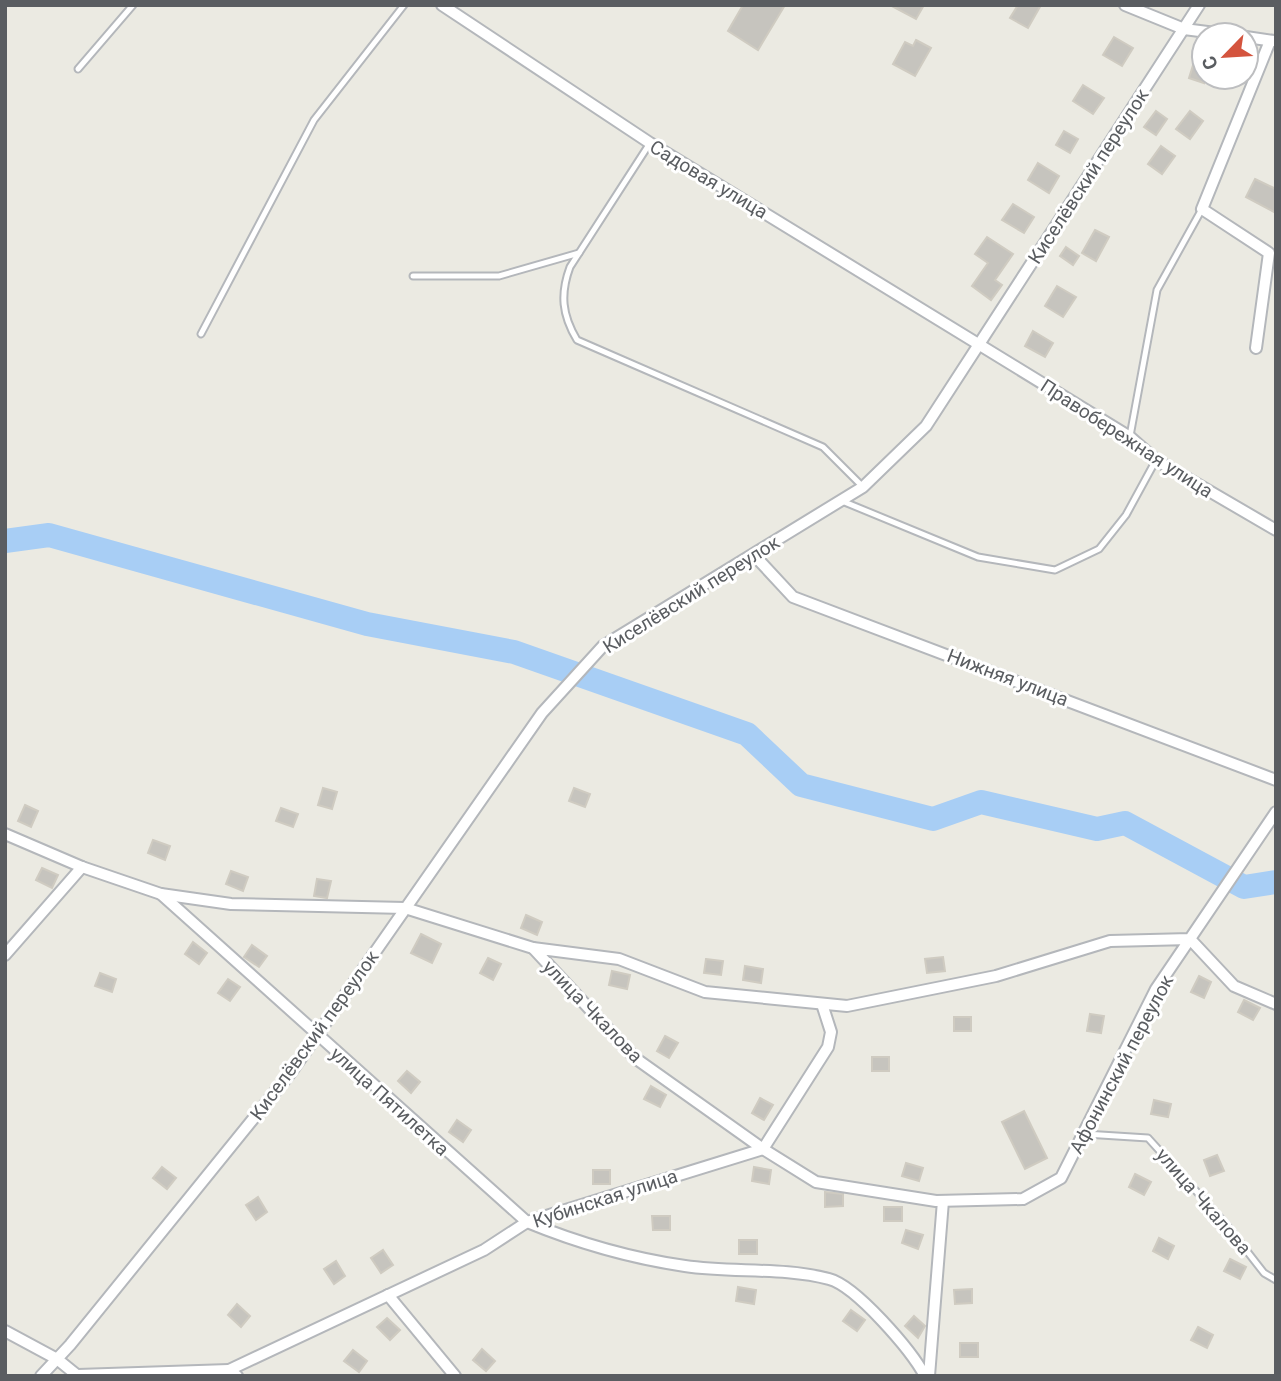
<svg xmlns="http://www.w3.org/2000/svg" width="1281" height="1381" viewBox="0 0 1281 1381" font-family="Roboto,sans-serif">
<rect width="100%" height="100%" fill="#ebeae2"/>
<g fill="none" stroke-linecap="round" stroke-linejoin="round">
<polyline stroke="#a8cef5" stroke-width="24" points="5,541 49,535 367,624 514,652 747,734 801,785 933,819 981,802 1097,829 1125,823 1244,887 1276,882"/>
</g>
<g fill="#c6c4be" stroke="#cfcbc1" stroke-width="2">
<polygon points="743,5 785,5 758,50 728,31"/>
<polygon points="890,5 924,5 916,19"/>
<polygon points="1018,5 1041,5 1028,28 1010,18"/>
<polygon points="1114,37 1133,48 1122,66 1103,55"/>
<polygon points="916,40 931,48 915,76 893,64 905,42 913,46"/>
<polygon points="1194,62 1204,65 1204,83 1189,78"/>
<polygon points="1083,85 1104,98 1093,114 1073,101"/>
<polygon points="1156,111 1167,119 1156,135 1144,127"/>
<polygon points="1190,111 1203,121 1190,139 1176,129"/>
<polygon points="1064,131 1078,139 1070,153 1056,145"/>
<polygon points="1161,146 1175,156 1162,174 1148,164"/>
<polygon points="1038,163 1059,176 1049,193 1028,180"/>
<polygon points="1255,179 1276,189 1276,213 1246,197"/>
<polygon points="1013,204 1034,217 1024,233 1002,220"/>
<polygon points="1095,230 1109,237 1096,261 1082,253"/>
<polygon points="987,237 1013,254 995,280 1002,285 991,300 972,286 988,263 975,254"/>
<polygon points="1066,247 1079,256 1073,265 1060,256"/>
<polygon points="1057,286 1076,297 1063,317 1045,306"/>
<polygon points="1033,331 1053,343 1045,357 1025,346"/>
<polygon points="323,788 337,792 332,809 318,805"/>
<polygon points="574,788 590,794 585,807 569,801"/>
<polygon points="25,805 38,811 31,827 18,821"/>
<polygon points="281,808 298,814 293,827 276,821"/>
<polygon points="153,840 170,846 165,860 148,853"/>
<polygon points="42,868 58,875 52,888 36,880"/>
<polygon points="231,871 248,877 243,891 226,884"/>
<polygon points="317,879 331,881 327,898 314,896"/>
<polygon points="526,915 542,922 537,935 521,928"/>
<polygon points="421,934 441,944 432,963 411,953"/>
<polygon points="193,942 207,953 199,964 185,954"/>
<polygon points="252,945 267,956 259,967 244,957"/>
<polygon points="943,957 945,971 927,973 925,959"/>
<polygon points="488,958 501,964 493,980 480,973"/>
<polygon points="706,959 723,961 721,975 704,973"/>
<polygon points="745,966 763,969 761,983 743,980"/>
<polygon points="612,971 630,975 627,989 609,985"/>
<polygon points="100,973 116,979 112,992 95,986"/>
<polygon points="1199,976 1211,982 1204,998 1191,992"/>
<polygon points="228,979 240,987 230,1001 218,993"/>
<polygon points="1244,1000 1260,1008 1253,1020 1238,1012"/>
<polygon points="1090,1014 1104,1016 1101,1033 1087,1031"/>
<rect x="954" y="1017" width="17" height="14"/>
<polygon points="665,1036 678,1043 669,1058 657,1051"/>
<rect x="872" y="1057" width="17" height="14"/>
<polygon points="407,1071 420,1082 411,1093 398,1081"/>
<polygon points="651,1086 666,1095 660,1107 644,1099"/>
<polygon points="760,1098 773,1105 764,1120 752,1113"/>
<polygon points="1154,1100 1171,1104 1168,1117 1151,1114"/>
<polygon points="1024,1111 1047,1158 1025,1169 1002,1122"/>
<polygon points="457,1120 471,1130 463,1142 449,1132"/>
<polygon points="1217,1155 1224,1171 1210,1176 1204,1160"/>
<polygon points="906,1163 923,1168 919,1181 902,1176"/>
<polygon points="162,1167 176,1178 167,1189 153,1178"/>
<polygon points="754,1167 771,1170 769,1184 752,1181"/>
<rect x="593" y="1170" width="17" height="14"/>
<polygon points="1135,1174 1151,1182 1144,1195 1129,1187"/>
<polygon points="825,1192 843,1194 843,1206 825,1207"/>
<polygon points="258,1197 267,1212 256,1220 246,1205"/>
<rect x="884" y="1207" width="18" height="14"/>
<polygon points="652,1216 670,1216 670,1230 653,1230"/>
<polygon points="906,1230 923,1235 918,1249 902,1243"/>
<polygon points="1159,1238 1174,1246 1168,1259 1153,1251"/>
<rect x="739" y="1240" width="18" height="14"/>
<polygon points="383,1250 393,1265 381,1273 371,1258"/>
<polygon points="1230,1259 1246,1267 1240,1279 1224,1271"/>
<polygon points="336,1261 345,1276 334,1284 324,1269"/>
<polygon points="738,1287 756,1290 754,1304 736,1301"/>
<polygon points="972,1289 972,1303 955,1304 954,1290"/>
<polygon points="237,1304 250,1316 241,1327 228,1315"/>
<polygon points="851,1310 865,1320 857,1331 843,1321"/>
<polygon points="914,1316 925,1326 918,1338 905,1326"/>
<polygon points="387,1318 400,1330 390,1340 377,1327"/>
<polygon points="1198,1327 1213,1335 1207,1348 1191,1340"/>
<rect x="960" y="1343" width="18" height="14"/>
<polygon points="482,1349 495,1361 486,1371 473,1360"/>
<polygon points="353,1350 367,1361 359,1372 344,1361"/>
</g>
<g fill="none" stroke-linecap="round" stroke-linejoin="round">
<defs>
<g id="lane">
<polyline points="78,69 133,5"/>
<path d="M650,143L570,267C560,294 562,315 577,340L823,447L863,487"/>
<polyline points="413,276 499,276 579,253"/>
<polyline points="201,334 314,120 404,5"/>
<polyline points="1130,436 1157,290 1202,209"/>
<polyline points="842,501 978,557 1055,570 1099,549 1126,515 1156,460"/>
<polyline points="1085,1134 1148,1138 1225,1223 1264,1273 1276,1280"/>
</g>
<g id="street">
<polyline points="442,5 650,143 1130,437 1156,460 1276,530"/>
<polyline points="1125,5 1184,29 1231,35"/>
<polyline points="1246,37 1274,41"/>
<polyline points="1256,348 1269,253 1202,209 1270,41"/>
<polyline points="754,555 793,597 1276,780"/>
<polyline points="1276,812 1156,989 1061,1178 1023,1199 936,1201 816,1182 763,1149 635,1058 533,948 619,959 705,992 847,1006 996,976 1110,941 1190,939 1234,986 1276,1004"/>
<polyline points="5,834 82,867 161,894 231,904 405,908 533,948"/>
<path d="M161,894L527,1222C578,1243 630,1258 685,1266C732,1273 783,1267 829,1279C856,1286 911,1350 925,1376"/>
<polyline points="5,955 82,867"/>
<polyline points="388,1295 455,1376"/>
<polyline points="5,1331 57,1359 78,1376"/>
<polyline points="229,1370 484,1250 527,1222 763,1149 828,1047 831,1032 822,1004"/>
<polyline points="78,1375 229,1370 237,1376"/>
<polyline points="41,1376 70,1345 292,1071 542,713 603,646 863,487 926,426 1199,5"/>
<polyline points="929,1376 943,1201"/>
</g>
</defs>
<use href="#lane" stroke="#b4b7bb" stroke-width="9"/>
<use href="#street" stroke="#b4b7bb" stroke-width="14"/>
<use href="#lane" stroke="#fff" stroke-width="5"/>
<use href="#street" stroke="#fff" stroke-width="10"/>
</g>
<g text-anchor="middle" stroke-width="6" stroke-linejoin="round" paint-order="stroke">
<g font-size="19" fill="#5a5d61" stroke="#fff">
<text transform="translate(1088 176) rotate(-57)" y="7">Киселёвский переулок</text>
<text transform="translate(709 179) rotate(31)" y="7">Садовая улица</text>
<text transform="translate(1127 438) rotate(33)" y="7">Правобережная улица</text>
<text transform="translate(691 594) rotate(-32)" y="7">Киселёвский переулок</text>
<text transform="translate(1008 677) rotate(21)" y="7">Нижняя улица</text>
<text transform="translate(593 1011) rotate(46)" y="7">улица Чкалова</text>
<text transform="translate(314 1035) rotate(-54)" y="7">Киселёвский переулок</text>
<text transform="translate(1121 1064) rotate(-62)" y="7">Афонинский переулок</text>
<text transform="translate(390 1101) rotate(42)" y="7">улица Пятилетка</text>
<text transform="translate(605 1198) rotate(-18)" y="7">Кубинская улица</text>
<text transform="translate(1204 1201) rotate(49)" y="7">улица Чкалова</text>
</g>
</g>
<rect width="1281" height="1381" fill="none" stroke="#5a5d61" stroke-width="14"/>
<g transform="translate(1225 56) rotate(245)"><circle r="33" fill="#ffffff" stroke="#bdbec0" stroke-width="2"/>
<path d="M0-5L12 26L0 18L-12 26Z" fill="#d4543e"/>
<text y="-10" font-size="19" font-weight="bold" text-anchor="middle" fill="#5a5d61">С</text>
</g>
</svg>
